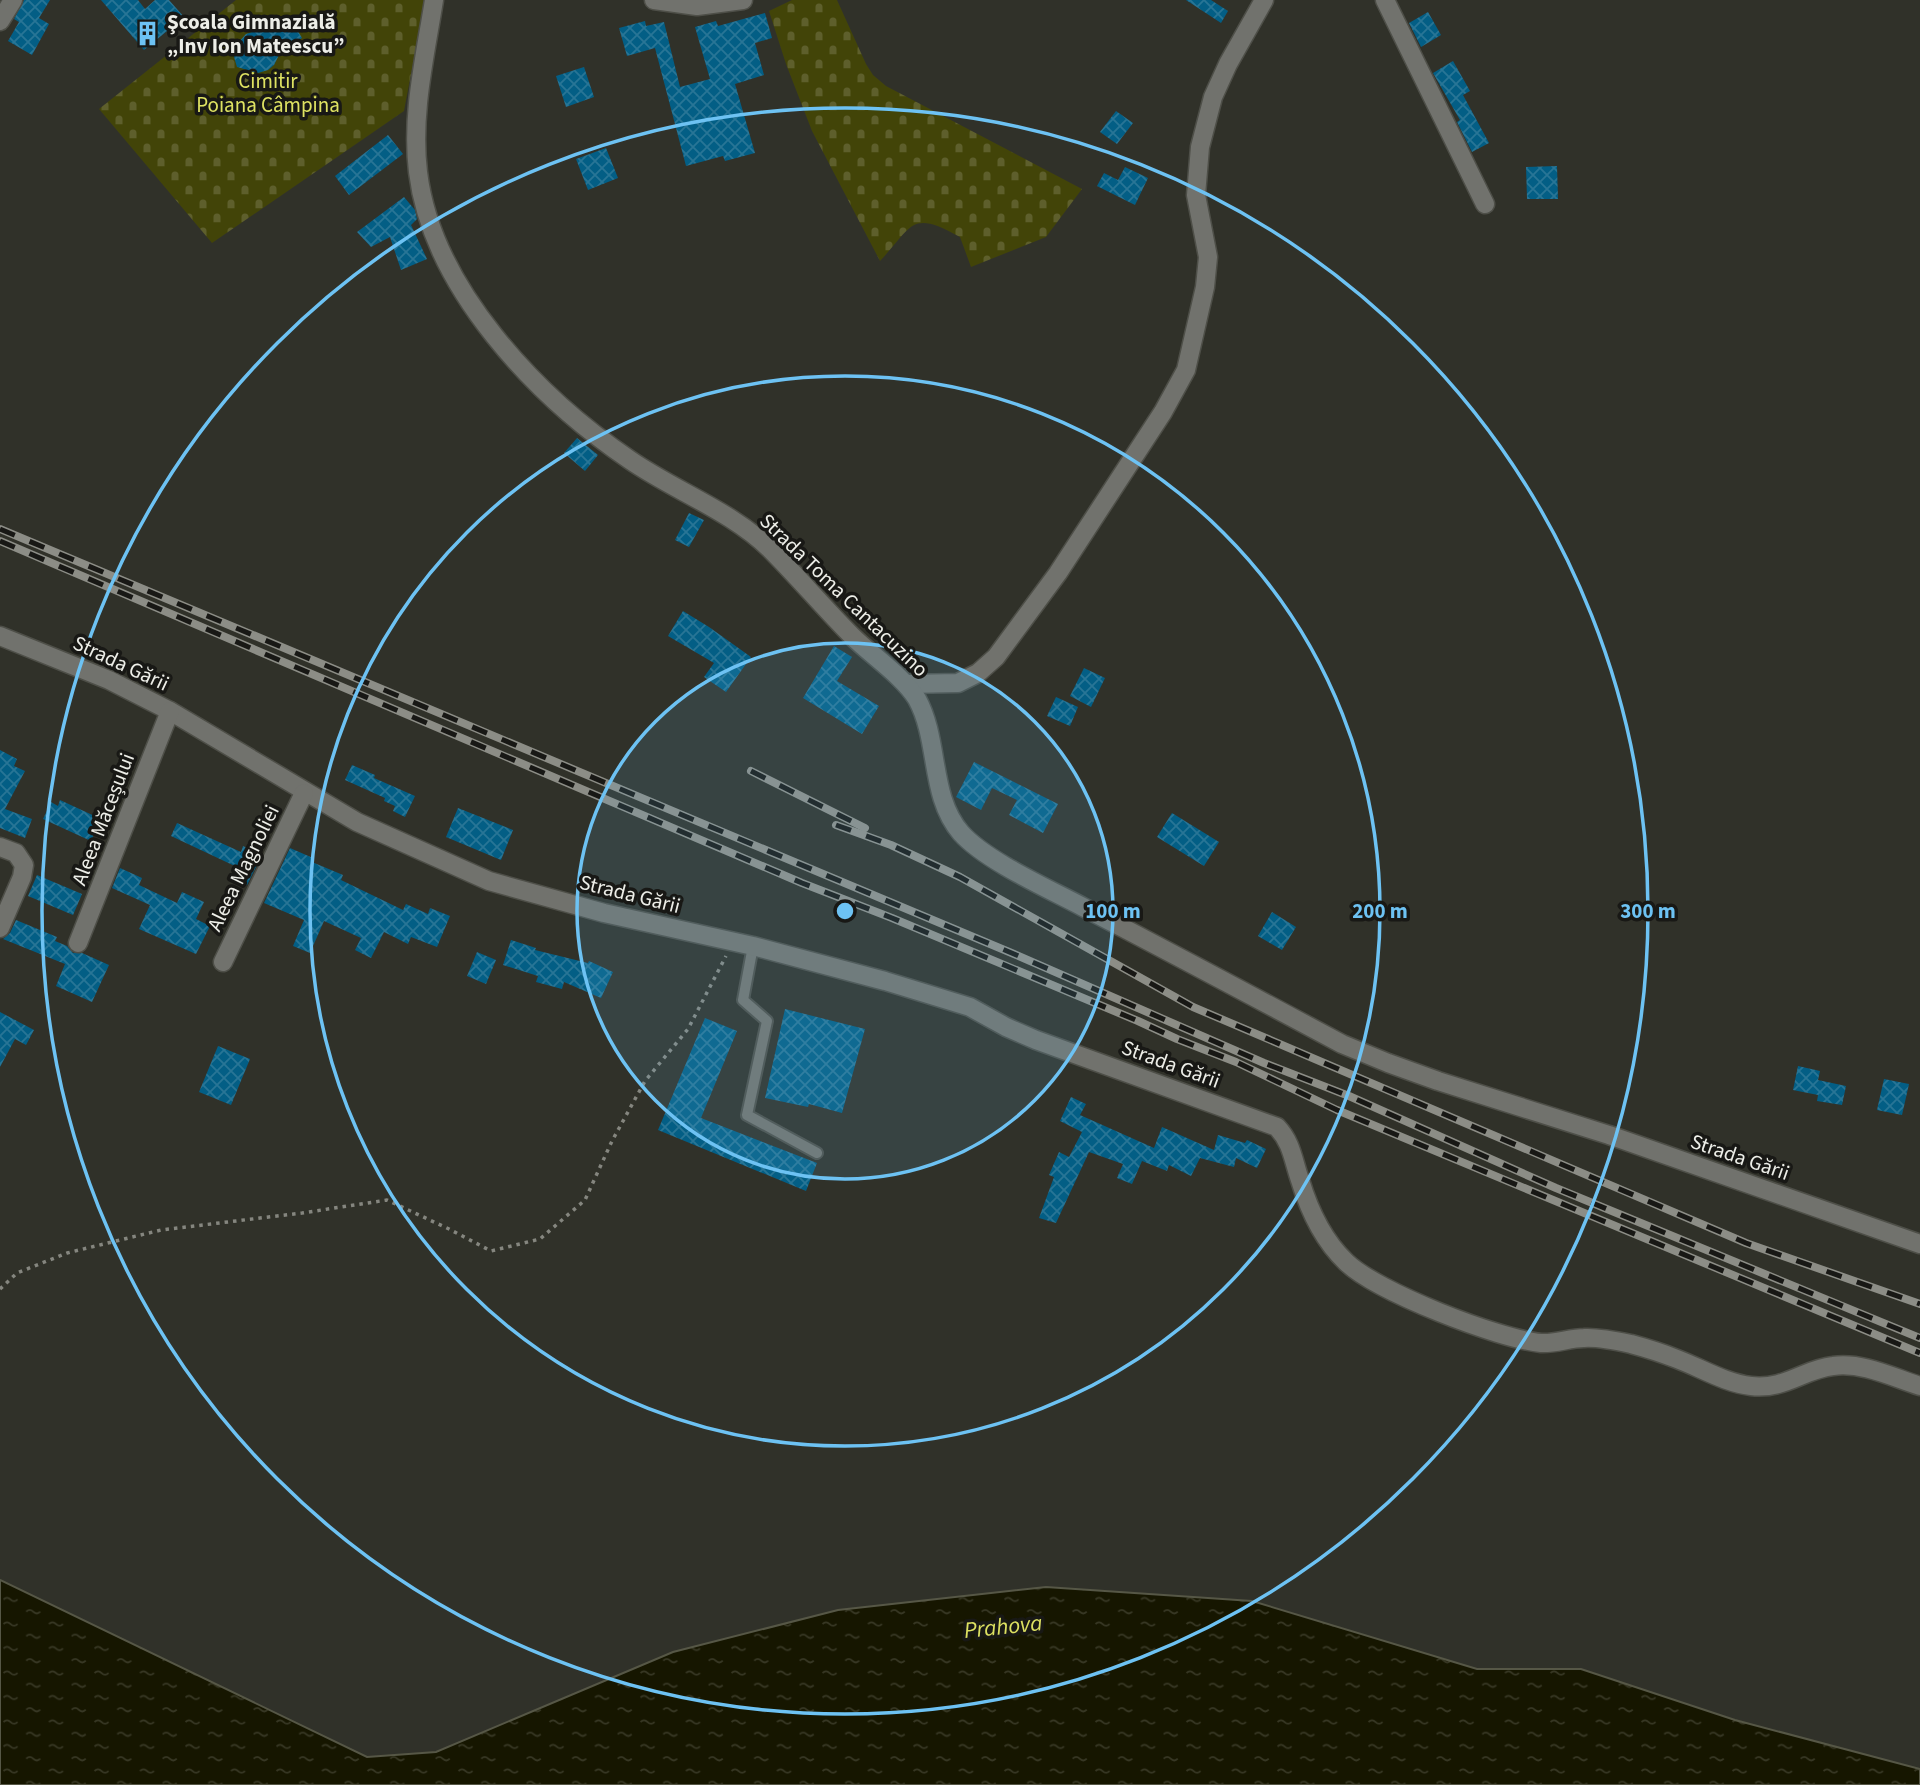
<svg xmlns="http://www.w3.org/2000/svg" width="1920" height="1785" viewBox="0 0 1920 1785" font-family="'Source Sans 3',sans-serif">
<defs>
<pattern id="cemetery-stones" width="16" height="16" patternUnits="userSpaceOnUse" patternTransform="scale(1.75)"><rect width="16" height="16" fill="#424408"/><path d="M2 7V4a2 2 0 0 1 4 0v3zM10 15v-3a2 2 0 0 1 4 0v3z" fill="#5e5f2c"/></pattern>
<pattern id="water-ripples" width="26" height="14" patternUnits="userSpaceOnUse" patternTransform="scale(1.75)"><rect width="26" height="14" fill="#161600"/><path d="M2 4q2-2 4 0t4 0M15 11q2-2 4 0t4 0" fill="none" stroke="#383825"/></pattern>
<pattern id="building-cross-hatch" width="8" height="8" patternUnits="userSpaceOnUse" patternTransform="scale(1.75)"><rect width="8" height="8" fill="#035e85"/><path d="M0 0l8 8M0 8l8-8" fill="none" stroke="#287596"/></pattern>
</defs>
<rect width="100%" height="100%" fill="#303129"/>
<g fill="url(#cemetery-stones)">
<polygon points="236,0 425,0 404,111 212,243 99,109"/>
<path d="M792,0H837L866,64L873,75L886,86L1082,189L1046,237L971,267L960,237C910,209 913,226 880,261L812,131L786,64L769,11Z"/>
</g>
<polygon fill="url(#water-ripples)" stroke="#565746" stroke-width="2" points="0,1580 367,1757 436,1752 673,1652 838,1610 1046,1587 1252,1601 1477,1669 1581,1669 1735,1720 1920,1769 1920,1785 0,1785"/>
<g fill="url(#building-cross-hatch)">
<polygon points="24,0 50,0 39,18 49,24 32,55 8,41 19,22 14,19"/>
<polygon points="101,0 138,0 145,9 155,0 169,0 184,17 144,50"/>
<polygon points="1186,0 1211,0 1228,11 1221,23"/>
<polygon points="1428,12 1441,35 1421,47 1409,23"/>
<polygon points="765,13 772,38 755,43 764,75 735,84 755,153 725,161 723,156 686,166 655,48 627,56 619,28 645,21 646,26 664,22 680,87 710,79 695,27 716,21 718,26"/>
<polygon points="289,16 302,38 281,51 274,65 268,70 258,73 237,67 234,57 238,43 246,34 258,30 266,31"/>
<polygon points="1453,61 1470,91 1463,95 1489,143 1472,152 1457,122 1460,120 1433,73"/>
<polygon points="584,67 594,97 566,107 556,76"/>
<polygon points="1116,111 1133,123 1117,144 1100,132"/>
<polygon points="388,135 403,154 349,195 335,176"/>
<polygon points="606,148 618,178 588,190 576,159"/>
<polygon points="1557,166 1558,199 1527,199 1526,167"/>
<polygon points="1125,167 1148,178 1135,205 1097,186 1104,173 1118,180"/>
<polygon points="404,197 415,210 417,219 411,225 427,259 401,270 390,237 371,247 357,232"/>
<polygon points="577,438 598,455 585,471 564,453"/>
<polygon points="689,513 704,520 689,547 675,540"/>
<polygon points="683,611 709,627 751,657 726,692 704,677 714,663 668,636"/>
<polygon points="834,646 852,657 837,681 879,706 862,734 803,698"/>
<polygon points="1084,668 1105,678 1091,707 1070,696"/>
<polygon points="1056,697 1078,707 1070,726 1047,716"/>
<polygon points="0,750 17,759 14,766 25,771 5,809 32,819 25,838 0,828"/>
<polygon points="974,762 1058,804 1043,833 1009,815 1017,800 992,788 981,810 956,797"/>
<polygon points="352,765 375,775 374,778 415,796 405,817 393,811 395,806 384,801 385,798 345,780"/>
<polygon points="60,800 101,819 91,841 43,819 51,802 58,806"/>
<polygon points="458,808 513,830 501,860 446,837"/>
<polygon points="1172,813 1219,842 1204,866 1157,837"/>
<polygon points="177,823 241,852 243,846 262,855 247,885 234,879 239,868 171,836"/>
<polygon points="290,848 313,858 312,862 343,875 341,880 403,910 406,904 428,914 430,908 450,916 437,947 411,937 408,944 384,932 371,958 355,950 361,938 324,921 310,953 293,946 304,920 264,903"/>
<polygon points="120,868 142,878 139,885 177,903 182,892 204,902 196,919 210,926 196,954 139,929 150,905 112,888"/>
<polygon points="37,875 82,894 73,915 28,896"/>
<polygon points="1272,912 1296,927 1282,950 1258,936"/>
<polygon points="16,920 57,937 55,941 67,946 73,953 82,953 109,965 92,1002 56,986 65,964 3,939 10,933"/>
<polygon points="511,940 536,948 535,950 588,963 589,961 613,972 601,998 564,982 562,989 536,982 538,976 503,965"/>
<polygon points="477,952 496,960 486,984 467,976"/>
<polygon points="785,1009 865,1029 842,1113 809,1104 808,1107 765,1098"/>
<polygon points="0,1012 34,1030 26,1045 15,1039 0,1067"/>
<polygon points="705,1018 737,1031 701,1118 817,1163 806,1191 658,1130"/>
<polygon points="218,1046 250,1059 231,1105 199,1092"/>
<polygon points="1798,1066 1820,1071 1818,1080 1846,1086 1842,1105 1817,1101 1818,1095 1793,1090"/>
<polygon points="1884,1079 1909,1084 1902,1115 1877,1110"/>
<polygon points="1071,1097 1086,1104 1080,1115 1154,1148 1162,1127 1214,1150 1218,1135 1245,1143 1247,1140 1266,1149 1257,1168 1236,1158 1234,1167 1200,1158 1191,1176 1169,1165 1167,1171 1142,1161 1132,1184 1117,1178 1123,1164 1089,1152 1056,1223 1039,1218 1054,1177 1049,1175 1059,1152 1069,1157 1082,1132 1060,1121"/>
</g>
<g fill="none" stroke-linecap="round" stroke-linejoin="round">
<defs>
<polyline id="service" points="753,946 743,1000 767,1021 747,1115 817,1153"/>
<g id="minor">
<polyline points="654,0 697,6 743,0"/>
<polyline points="1385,0 1485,204"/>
<polyline points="0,21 13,0"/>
<path d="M0,636L109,680L170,711L357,822L489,881L604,913L753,946L885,981L970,1007L1006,1027L1036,1040L1277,1127C1292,1143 1293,1160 1300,1180C1309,1210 1323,1240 1346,1262C1377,1292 1499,1339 1541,1343C1555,1344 1570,1338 1584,1338C1598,1337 1617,1341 1631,1344C1646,1348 1662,1353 1677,1359C1701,1368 1725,1383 1751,1386C1785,1390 1804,1369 1833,1366C1863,1362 1892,1377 1920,1386"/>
<polyline points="907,684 958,683 978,673 996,657 1058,573 1163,412 1186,370 1205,287 1208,257 1196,195 1200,147 1213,97 1228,64 1264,0"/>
<polyline points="0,847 16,853 24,865 22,877 0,928"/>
<polyline points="78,943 170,711"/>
<polyline points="223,962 304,793"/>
</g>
<path id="tertiary" d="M434,0C425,57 411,114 418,172C432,288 537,397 630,460C675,491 731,511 770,549C798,577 824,608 852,636C871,655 904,677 917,699C940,741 929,796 961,833C986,861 1049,889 1083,907C1170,952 1256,998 1342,1044L1388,1063L1438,1081L1609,1135L1920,1244"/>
</defs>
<use href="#service" stroke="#4e4f48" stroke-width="14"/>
<use href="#minor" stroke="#4e4f48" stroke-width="21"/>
<use href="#tertiary" stroke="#4e4f48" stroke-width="21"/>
<polyline stroke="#85867f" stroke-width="3.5" stroke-dasharray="3.5 5" stroke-linecap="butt" points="0,1289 17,1273 67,1253 161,1230 302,1213 387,1200 449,1229 491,1251 540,1239 585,1200 612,1141 645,1081 688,1029 726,956"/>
<use href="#service" stroke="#71726d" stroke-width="10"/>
<use href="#minor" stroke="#71726d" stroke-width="18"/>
<use href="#tertiary" stroke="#71726d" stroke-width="18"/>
<defs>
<g id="rail">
<polyline points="0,529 1014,954 1264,1063 1349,1096 1556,1188 1920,1338"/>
<polyline points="0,541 802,883 892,918 1138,1021 1177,1039 1236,1062 1337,1110 1920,1353"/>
<polyline points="751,771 865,828"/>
<polyline points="836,825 891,845 960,877 1193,1007 1746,1243 1920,1304"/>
</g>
</defs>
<use href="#rail" stroke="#8c8d86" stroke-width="8"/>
<use href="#rail" stroke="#181815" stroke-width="5" stroke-dasharray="16" stroke-linecap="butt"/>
</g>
<circle cx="845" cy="911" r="268" fill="#6dc2f3" fill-opacity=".12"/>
<g fill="none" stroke="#6dc2f3" stroke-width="3.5">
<circle cx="845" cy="911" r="268"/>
<circle cx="845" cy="911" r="535"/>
<circle cx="845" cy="911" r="803"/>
</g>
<defs>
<symbol id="building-bare" viewBox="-9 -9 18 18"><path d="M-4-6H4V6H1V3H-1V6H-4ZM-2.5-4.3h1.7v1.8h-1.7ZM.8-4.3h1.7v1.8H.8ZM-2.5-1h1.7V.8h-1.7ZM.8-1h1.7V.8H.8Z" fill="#6dc2f3" stroke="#181815" stroke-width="2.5" paint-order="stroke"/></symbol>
</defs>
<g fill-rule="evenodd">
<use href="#building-bare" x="130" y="16" width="35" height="35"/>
</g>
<g text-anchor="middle" stroke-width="7" stroke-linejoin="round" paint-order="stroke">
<g font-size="21" font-weight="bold" fill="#edeee8" stroke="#181815" text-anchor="start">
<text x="167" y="29">Şcoala Gimnazială<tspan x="167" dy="24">„Inv Ion Mateescu”</tspan></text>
</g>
<g font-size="21" fill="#dee262" stroke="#181815">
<text x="268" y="88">Cimitir<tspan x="268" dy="24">Poiana Câmpina</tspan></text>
</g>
<g font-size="21" fill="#edeee8" stroke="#181815">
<text transform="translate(844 595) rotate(44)" y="7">Strada Toma Cantacuzino</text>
<text transform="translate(121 663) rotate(25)" y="7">Strada Gării</text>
<text transform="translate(103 819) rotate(-69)" y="7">Aleea Măceșului</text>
<text transform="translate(243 868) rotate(-64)" y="7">Aleea Magnoliei</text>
<text transform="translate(630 894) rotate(14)" y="7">Strada Gării</text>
<text transform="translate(1171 1064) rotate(20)" y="7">Strada Gării</text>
<text transform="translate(1740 1157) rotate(19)" y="7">Strada Gării</text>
</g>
<g font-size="23" font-style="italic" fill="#dde161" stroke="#181815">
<text transform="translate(1003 1626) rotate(-6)" y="8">Prahova</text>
</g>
</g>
<circle cx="845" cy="911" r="10" fill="#6dc2f3" stroke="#181815" stroke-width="3.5"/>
<g font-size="21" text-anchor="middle" font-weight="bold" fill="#6dc2f3" stroke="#181815" stroke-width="7" stroke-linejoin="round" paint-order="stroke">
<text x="1113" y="918">100 m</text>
<text x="1380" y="918">200 m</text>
<text x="1648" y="918">300 m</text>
</g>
</svg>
